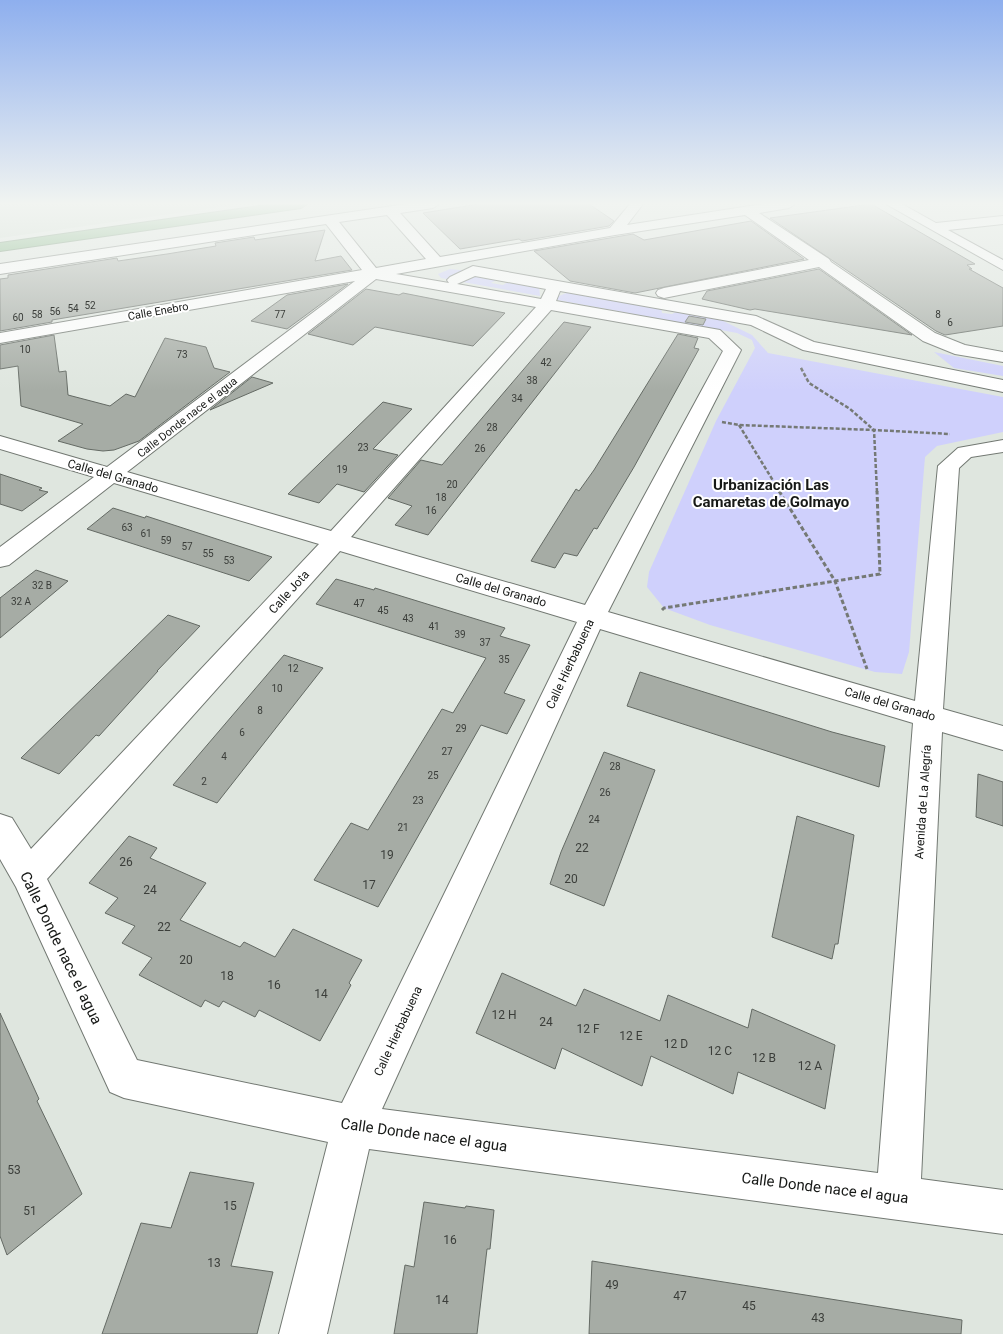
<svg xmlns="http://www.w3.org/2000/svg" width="1003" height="1334" viewBox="0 0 1003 1334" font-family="Roboto,sans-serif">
<rect width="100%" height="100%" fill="#dfe6df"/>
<polygon fill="#cedbce" points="0,204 241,204 0,238"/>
<g fill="#cfd0fc">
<polygon points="450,269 480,272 500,278 491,283 503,285 511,280 539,286 540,296 441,278 438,274"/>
<polygon points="571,291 661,307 662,313 672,314 678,311 715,317 752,335 768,353 1003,397 1003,432 937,446 925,457 909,652 902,674 875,672 710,625 664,608 647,587 649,572 716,421 755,348 752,340 737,333 552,299"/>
<polygon points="934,352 1003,366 1003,376 954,368"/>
</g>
<g fill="#a6aca5" stroke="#646a64">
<polygon points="479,204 589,204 614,221 609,226 522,241 519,239 460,249 423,213"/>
<polygon points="864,205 873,205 975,264 967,265 972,269 969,269 1003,288 1003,326 945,335 936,331 770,218"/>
<polygon points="751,221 804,259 635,293 570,281 534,251 633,234 644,240"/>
<polygon points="325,230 315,261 341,256 352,270 52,320 52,322 0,331 0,279 8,278 8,275 117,258 118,261 167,254 216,246 215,243 254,237 255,240"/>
<polygon points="819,269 912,335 755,309 750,310 702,299 707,291"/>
<polygon points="348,284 287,329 251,321 287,295"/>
<polygon points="366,289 399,295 403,293 505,313 473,346 375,327 353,345 308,334"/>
<polygon points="689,316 706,319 703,325 685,322"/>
<polygon points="564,322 591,327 428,535 395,525 412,506 388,498 421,460 442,465"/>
<polygon points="678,334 698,338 694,348 699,349 634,467 597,529 594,528 577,556 564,553 555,568 531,561 576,489 579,491 594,470"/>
<polygon points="54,335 59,372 66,371 68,395 110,406 126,394 135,397 165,338 206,347 214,368 230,372 139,441 114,450 103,451 87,449 58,441 83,424 21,406 18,366 0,369 0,345"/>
<polygon points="252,377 273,383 210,410"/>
<polygon points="383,402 412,409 373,449 398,455 364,492 337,484 319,503 288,494"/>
<polygon points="0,474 42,488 39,490 48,492 22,511 0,504"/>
<polygon points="113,508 145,518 146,516 272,557 249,581 87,529"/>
<polygon points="36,570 68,581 0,638 0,598"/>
<polygon points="336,579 374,590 375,588 505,628 500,636 530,645 504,693 525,700 507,734 481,725 378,907 314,880 351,823 368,830 442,709 453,713 486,658 316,604"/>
<polygon points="168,615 200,626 157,671 158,671 99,736 96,735 59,774 21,758"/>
<polygon points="284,655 323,668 217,803 173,785"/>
<polygon points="640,672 832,732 885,746 879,787 627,706"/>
<polygon points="604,752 655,770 604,906 550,884 561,852"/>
<polygon points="978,774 1003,782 1003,826 976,817"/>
<polygon points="797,816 854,835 838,944 835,944 832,959 772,937"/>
<polygon points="129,836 157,848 150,858 206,883 180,920 240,947 244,942 275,957 293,929 362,960 349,983 351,985 320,1041 259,1010 255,1017 223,1001 219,1007 205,1000 201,1007 139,975 152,958 122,943 135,926 105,913 118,898 89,883"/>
<polygon points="502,973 576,1006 584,989 660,1021 668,995 748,1028 752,1009 835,1045 825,1109 738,1072 733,1094 651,1056 642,1086 562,1048 555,1069 476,1033"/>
<polygon points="0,1013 39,1099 37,1101 82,1194 7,1255 0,1236"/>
<polygon points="190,1172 254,1183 231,1266 273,1272 257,1334 102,1334 141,1223 171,1228"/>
<polygon points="424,1202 465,1208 466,1206 494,1210 490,1249 487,1249 477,1334 394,1334 405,1265 414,1267"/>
<polygon points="592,1261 962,1320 961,1334 589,1334"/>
</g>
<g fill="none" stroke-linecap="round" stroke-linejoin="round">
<defs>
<g id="street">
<path d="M406,204H439L433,208L400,213L440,257L610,228L630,204H643L627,225L763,204H795L789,208L759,213L829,259L831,262L935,333L965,345L1003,352V362L955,354L923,341L819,267L664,298L658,296L656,293L658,290L664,288L809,260L745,215L615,235L396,274L449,283L447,280L450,277L473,266L756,316L814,342L1003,380V392L803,350L751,325L560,291L556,301L720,330L741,350L608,612L915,701L938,466L958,448L1003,440V452L971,457L959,468L943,709L1003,726V750L942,732L921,1179L1003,1190V1234L369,1149L327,1334H279L328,1142L124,1098L110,1092L16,887L0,859V814L12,818L31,849L319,544L114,483L9,565L0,567V547L94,477L0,449V436L107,467L355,281L0,343V333L362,270L326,224L0,274V264ZM387,215L426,259L376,268L339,222ZM475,276L546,289L541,299L457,284ZM376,279L536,307L331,531L127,472ZM551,310L709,338L723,351L585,605L351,537ZM340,551L577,622L342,1103L137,1060L47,879ZM600,629L913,723L878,1173L382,1109Z"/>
<polygon points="886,204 902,204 936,223 1003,216 1003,224 948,230 1003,260 1003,270"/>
</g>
<polygon id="highway" points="273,204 307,204 301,208 0,251 0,243"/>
</defs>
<use href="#street" stroke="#727872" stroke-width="2"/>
<use href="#highway" stroke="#4e774f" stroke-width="2"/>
<g stroke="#757975" stroke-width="2.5" stroke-dasharray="4 2" stroke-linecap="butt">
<polyline points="722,422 739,425 874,430 850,409 809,383 800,366"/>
<polyline points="739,425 780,492"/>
<polyline points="877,492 874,430 950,434"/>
</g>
<g stroke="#757975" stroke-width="3" stroke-dasharray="4.5 2.5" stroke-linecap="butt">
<polyline points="779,491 835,581 867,669"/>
<polyline points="662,610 664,608 880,574 877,491"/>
</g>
<use href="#street" fill="#fff" fill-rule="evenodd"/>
<use href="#highway" fill="#6ca96d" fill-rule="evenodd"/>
</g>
<linearGradient id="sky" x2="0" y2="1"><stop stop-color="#8eafee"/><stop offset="0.52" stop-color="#f1f4f1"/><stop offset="1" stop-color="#f1f4f1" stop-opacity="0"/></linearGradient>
<rect width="1003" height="391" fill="url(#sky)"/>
<g text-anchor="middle" stroke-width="4" stroke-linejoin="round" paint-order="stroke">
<g font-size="10" fill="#3b3e3a">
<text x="90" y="309">52</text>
<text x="73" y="312">54</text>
<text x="55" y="315">56</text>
<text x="37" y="318">58</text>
<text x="280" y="318">77</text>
<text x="938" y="318">8</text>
<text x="18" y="321">60</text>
<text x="950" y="326">6</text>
<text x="25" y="353">10</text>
<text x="182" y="358">73</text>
<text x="546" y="366">42</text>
<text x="532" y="384">38</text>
<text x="517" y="402">34</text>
<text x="492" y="431">28</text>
<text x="363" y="451">23</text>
<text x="480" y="452">26</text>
<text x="342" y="473">19</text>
<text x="452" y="488">20</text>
<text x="441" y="501">18</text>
<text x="431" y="514">16</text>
<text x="127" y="531">63</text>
<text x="146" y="537">61</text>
<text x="166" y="544">59</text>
<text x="187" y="550">57</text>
<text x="208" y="557">55</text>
<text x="229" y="564">53</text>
<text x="42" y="589">32 B</text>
<text x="21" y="605">32 A</text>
<text x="359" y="607">47</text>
<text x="383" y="614">45</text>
<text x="408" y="622">43</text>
<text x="434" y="630">41</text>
<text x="460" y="638">39</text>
<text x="485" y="646">37</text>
<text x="504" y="663">35</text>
<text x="293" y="672">12</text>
<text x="277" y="692">10</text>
<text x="260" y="714">8</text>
<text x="461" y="732">29</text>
<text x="242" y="736">6</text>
<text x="447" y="755">27</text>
<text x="224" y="760">4</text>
<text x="615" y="770">28</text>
<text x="433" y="779">25</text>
<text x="204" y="785">2</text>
<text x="605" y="796">26</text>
<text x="418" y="804">23</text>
<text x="594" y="823">24</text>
<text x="403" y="831">21</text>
</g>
<g font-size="11" fill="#171917" stroke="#fff">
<text transform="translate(158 311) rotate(-10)" y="4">Calle Enebro</text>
<text transform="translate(187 417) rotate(-38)" y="4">Calle Donde nace el agua</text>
</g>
<g font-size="12" fill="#171917" stroke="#fff">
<text transform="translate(113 476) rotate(16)" y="4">Calle del Granado</text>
<text transform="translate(501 590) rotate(16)" y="4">Calle del Granado</text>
<text transform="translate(289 592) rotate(-48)" y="4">Calle Jota</text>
<text transform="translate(570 664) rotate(-65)" y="4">Calle Hierbabuena</text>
<text transform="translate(890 704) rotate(16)" y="4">Calle del Granado</text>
<text transform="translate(923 802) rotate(-86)" y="4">Avenida de La Alegría</text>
<text transform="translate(398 1031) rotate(-65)" y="4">Calle Hierbabuena</text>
</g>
<g font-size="12" fill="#3b3e3a">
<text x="582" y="852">22</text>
<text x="387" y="859">19</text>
<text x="126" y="866">26</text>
<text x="571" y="883">20</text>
<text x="369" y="889">17</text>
<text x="150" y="894">24</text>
<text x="164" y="931">22</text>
<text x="186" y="964">20</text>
<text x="227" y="980">18</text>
<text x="274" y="989">16</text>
<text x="321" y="998">14</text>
<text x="504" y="1019">12 H</text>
<text x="546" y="1026">24</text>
<text x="588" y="1033">12 F</text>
<text x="631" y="1040">12 E</text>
<text x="676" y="1048">12 D</text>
<text x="720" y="1055">12 C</text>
<text x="764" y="1062">12 B</text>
<text x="810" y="1070">12 A</text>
<text x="14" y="1174">53</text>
<text x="230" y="1210">15</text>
<text x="30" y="1215">51</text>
<text x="450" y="1244">16</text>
<text x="214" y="1267">13</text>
<text x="612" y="1289">49</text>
<text x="680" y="1300">47</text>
<text x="442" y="1304">14</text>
<text x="749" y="1310">45</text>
<text x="818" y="1322">43</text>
</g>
<g font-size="15" font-weight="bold" fill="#171917" stroke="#fff">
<text x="771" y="490">Urbanización Las<tspan x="771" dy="17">Camaretas de Golmayo</tspan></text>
</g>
<g font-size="15" fill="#171917" stroke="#fff">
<text transform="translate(61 948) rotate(64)" y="5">Calle Donde nace el agua</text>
<text transform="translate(424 1135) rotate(8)" y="5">Calle Donde nace el agua</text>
<text transform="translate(825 1188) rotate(7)" y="5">Calle Donde nace el agua</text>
</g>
</g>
</svg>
